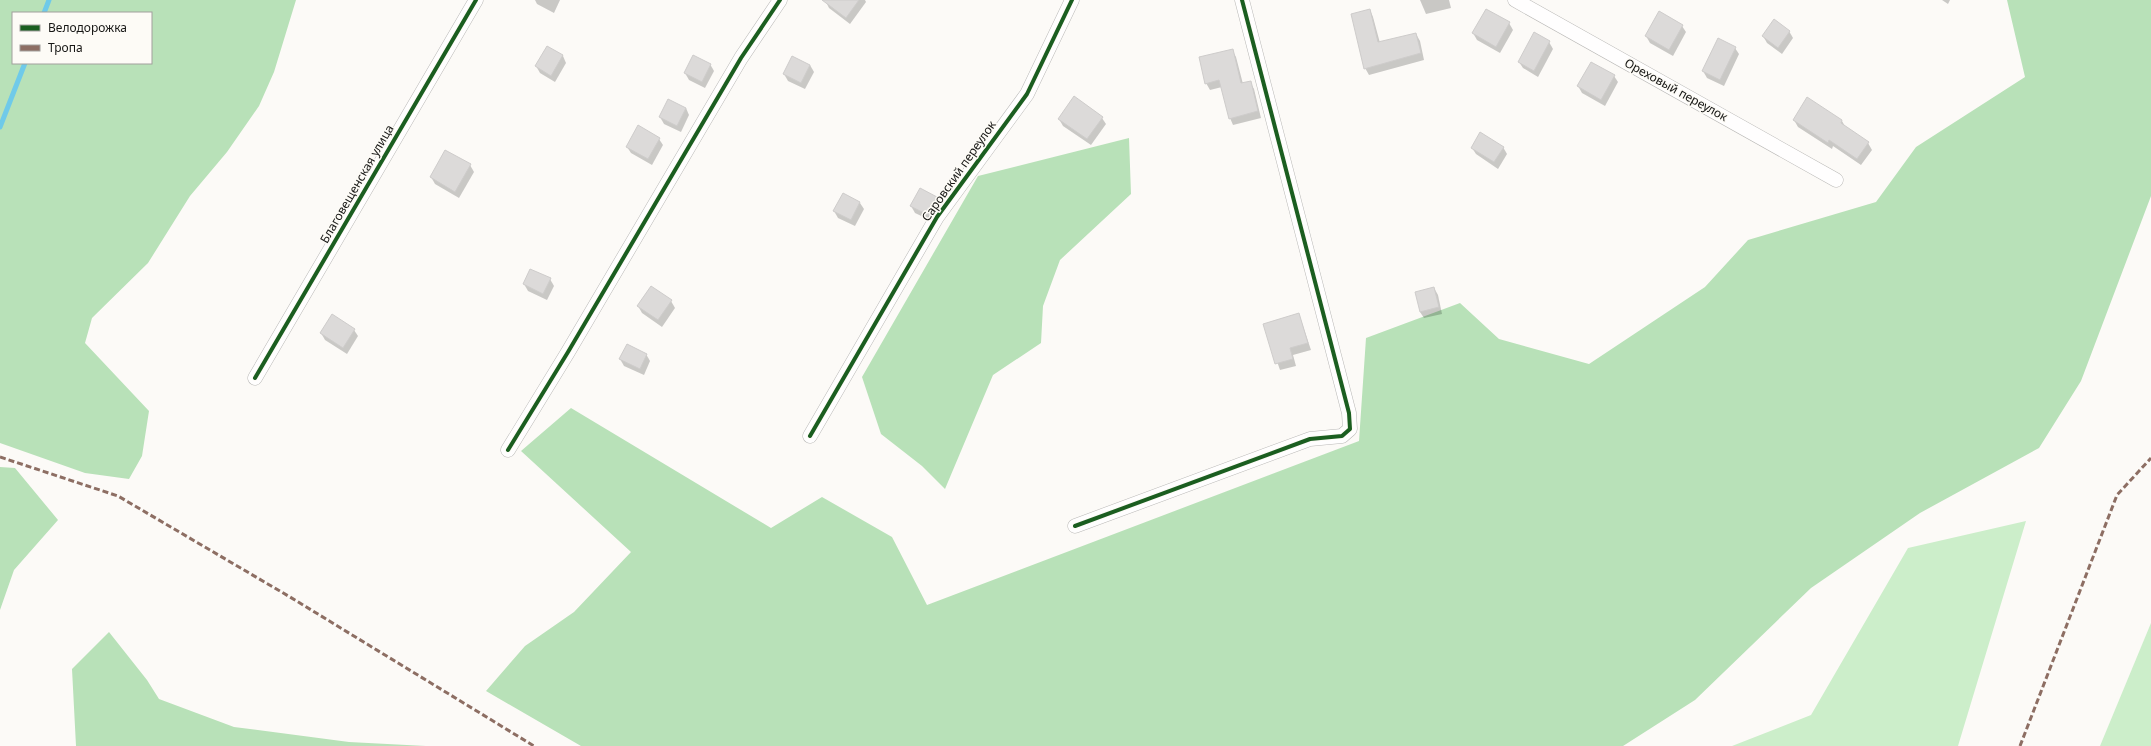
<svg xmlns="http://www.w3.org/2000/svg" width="2151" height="746" viewBox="0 0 2151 746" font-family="'Noto Sans',sans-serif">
<rect width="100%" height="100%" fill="#fcfaf7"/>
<g fill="#cceeca">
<polygon points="2026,521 1958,746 1732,746 1811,715 1908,548"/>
<polygon points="2151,623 2151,746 2100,746"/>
</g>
<g fill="#b8e1b8" fill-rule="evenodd">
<path d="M0,0H296L274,72L259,106L227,152L190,196L148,263L92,318L85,343L149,411L142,456L129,479L85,473L0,443ZM13,13H151V63H13Z"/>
<polygon points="2007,0 2151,0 2151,196 2081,381 2039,448 1920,513 1811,588 1695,700 1623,746 581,746 486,691 525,646 574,612 631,552 521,451 571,408 771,528 822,497 892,537 927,605 1359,441 1366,338 1460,303 1499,339 1589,364 1705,287 1748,240 1876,202 1916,147 2025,77"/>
<polygon points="1129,138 1131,194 1060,260 1043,306 1041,343 993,375 945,489 922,466 881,434 862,377 978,176"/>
<polygon points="0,467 15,468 58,520 14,570 0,610"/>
<polygon points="109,632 147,680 159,699 234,727 349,742 426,746 76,746 72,669"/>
</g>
<g fill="#0003">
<polygon points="535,0 560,0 554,13 537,4"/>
<polygon points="825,0 865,0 866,2 850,24 829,8"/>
<polygon points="1420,0 1449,0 1451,8 1426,14"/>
<polygon points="1942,0 1950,0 1948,4"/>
<polygon points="1370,10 1373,17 1380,43 1416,34 1420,41 1424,60 1369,75 1365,68"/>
<polygon points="1486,10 1509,23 1513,30 1500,53 1477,40 1473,33"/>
<polygon points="1682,26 1686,32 1673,56 1650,43 1646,36"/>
<polygon points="1789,31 1793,38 1782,54 1767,43 1763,36"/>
<polygon points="1549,42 1553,49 1538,77 1523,68 1519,62"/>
<polygon points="547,47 563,56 566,63 555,82 540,73 536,66"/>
<polygon points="1735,48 1739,54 1724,86 1707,78 1703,71"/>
<polygon points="1232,50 1236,57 1243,84 1250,82 1254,89 1261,118 1233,125 1230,118 1222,87 1210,90 1206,83"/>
<polygon points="710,64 714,71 705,88 689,80 685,73"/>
<polygon points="810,65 814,72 805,89 788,81 784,74"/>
<polygon points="1614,76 1618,82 1605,106 1582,93 1578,86"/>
<polygon points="686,108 689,115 681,132 664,124 660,117"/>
<polygon points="1102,118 1106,124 1091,145 1063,126 1059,119"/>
<polygon points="1794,120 1842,121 1846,128 1868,143 1872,150 1861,165 1833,146 1832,149 1798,127"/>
<polygon points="659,139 663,145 652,165 631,153 627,147"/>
<polygon points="1503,147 1507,154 1498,169 1476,154 1472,148"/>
<polygon points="470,165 474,172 459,198 435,184 431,177"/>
<polygon points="843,194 860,203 864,209 855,226 838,218 834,211"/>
<polygon points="937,198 941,204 932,221 915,213 911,206"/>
<polygon points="550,279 554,286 547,300 528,291 524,284"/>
<polygon points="1434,288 1438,295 1442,314 1424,318 1420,312"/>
<polygon points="671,301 675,308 662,327 642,313 638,306"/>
<polygon points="1299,314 1311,350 1293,355 1296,366 1280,370 1264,324"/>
<polygon points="354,330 358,336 347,354 325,340 321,333"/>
<polygon points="646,354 650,361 644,375 624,366 620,359"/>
</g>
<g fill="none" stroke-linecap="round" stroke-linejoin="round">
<g stroke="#6fcae9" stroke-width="5">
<polyline points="44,13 49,0"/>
<polyline points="0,127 25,63"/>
</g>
</g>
<g fill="#dcdad9" stroke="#cecccb">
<polygon points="822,0 859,0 846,18"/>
<polygon points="1370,9 1378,42 1416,33 1421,53 1364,69 1351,14"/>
<polygon points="1486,9 1510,22 1496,47 1472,33"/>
<polygon points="1659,11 1683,25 1669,50 1645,36"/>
<polygon points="1774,19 1790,31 1778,48 1762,36"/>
<polygon points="1534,32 1550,41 1534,71 1518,62"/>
<polygon points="1718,38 1736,47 1720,80 1702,71"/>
<polygon points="547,46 563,55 551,76 535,66"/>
<polygon points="1233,49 1241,83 1251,81 1258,111 1229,119 1219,80 1205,84 1199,57"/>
<polygon points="693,55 711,64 702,82 684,73"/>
<polygon points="792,56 810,65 801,83 783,74"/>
<polygon points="1591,62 1615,75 1601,100 1577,86"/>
<polygon points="1074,96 1103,117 1087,139 1058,119"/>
<polygon points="1807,97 1842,120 1841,123 1869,142 1857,159 1829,140 1828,143 1793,120"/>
<polygon points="668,99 686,108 677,126 659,117"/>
<polygon points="638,125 660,138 648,159 626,147"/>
<polygon points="1480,132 1504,147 1494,162 1471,148"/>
<polygon points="445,150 471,164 455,192 430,177"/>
<polygon points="920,188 937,197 928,215 910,206"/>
<polygon points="843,193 860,202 851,220 833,211"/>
<polygon points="530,269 551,278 543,294 523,284"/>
<polygon points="651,286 672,300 658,320 637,306"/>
<polygon points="1434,287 1439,307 1420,312 1415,292"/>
<polygon points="1299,313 1308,343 1290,348 1293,359 1275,364 1263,324"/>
<polygon points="332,314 355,329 343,348 320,333"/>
<polygon points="627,344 647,354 640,369 619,359"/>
</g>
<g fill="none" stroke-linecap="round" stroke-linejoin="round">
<defs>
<g id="street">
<polyline points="1515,0 1836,180"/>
<polyline points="255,378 476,0"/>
<polyline points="810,436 937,217 1027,94 1072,0"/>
<polyline points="508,450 568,352 741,58 780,0"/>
<polyline points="1075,526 1310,439 1342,436 1350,429 1349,413 1242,0"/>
</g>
</defs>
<use href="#street" stroke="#bab9b7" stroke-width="15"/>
<use href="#street" stroke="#fffefe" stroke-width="14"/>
<g stroke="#8d6e63" stroke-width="3" stroke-dasharray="6 3" stroke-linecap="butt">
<polyline points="0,457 118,496 290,597 534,746"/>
<polyline points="2020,746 2117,495 2151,458"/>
</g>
<defs>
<g id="cycleway">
<polyline points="255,378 476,0"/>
<polyline points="810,436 937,217 1027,94 1072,0"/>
<polyline points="508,450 568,352 741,58 780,0"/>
<polyline points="1075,526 1310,439 1342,436 1350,429 1349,413 1242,0"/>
</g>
</defs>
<use href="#cycleway" stroke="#fdfbf6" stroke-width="6"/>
<use href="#cycleway" stroke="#1b5e20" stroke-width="4"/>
</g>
<g text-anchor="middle" stroke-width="3" stroke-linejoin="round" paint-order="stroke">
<g font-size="12" fill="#161614" stroke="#fdfbf6">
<text transform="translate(1676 90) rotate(29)" y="4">Ореховый переулок</text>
<text transform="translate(959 171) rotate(-55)" y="4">Саровский переулок</text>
<text transform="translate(357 184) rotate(-60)" y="4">Благовещенская улица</text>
</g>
</g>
<rect x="12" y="12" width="140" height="52" fill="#fdfbf6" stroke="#a19f9c"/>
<rect x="20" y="25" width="20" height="6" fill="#1b5e20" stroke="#a19f9c"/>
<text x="48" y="32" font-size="12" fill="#161614">Велодорожка</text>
<rect x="20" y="45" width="20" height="6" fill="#8d6e63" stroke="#a19f9c"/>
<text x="48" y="52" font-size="12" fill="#161614">Тропа</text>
</svg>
